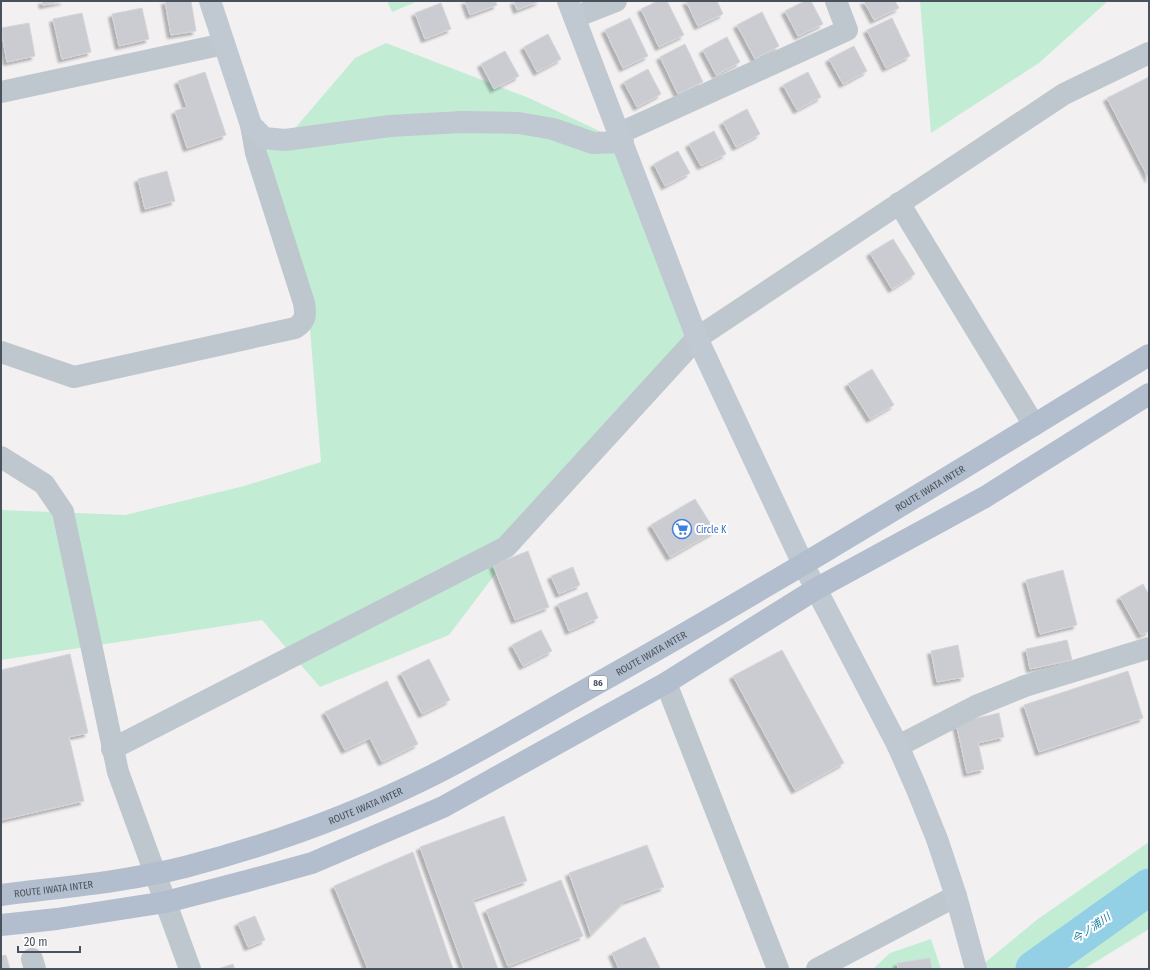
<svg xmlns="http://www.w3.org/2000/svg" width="1150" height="970" viewBox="0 0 1150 970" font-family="'Fira Sans Condensed','Noto Sans JP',sans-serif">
<defs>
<filter id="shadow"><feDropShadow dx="-3.5" dy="3.5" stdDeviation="1" flood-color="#0004"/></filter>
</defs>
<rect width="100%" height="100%" fill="#f2f0f0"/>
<g fill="#c3ecd5">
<polygon points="387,1 418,1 392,12"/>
<polygon points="920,1 1108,1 1039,63 931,133"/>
<polygon points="386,43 529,98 623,142 697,338 589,450 449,635 320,687 262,620 1,660 1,510 125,515 244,486 321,462 309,317 264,138 285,140 355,58"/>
<polygon points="1149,842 1149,929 1084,969 977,969 1038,919"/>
<polygon points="931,939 941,969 873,969 890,953"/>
</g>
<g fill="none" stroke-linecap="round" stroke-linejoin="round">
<polyline stroke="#93d0e6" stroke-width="37" points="1034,969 1149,887"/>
</g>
<g fill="#caccd2" stroke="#d5d6db" filter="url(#shadow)">
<polygon points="42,1 64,1 43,5"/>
<polygon points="165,1 191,1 196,31 171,35"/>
<polygon points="465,1 495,1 497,5 470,15"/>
<polygon points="514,1 540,1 517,10"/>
<polygon points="658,1 667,1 684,35 659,47 641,9"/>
<polygon points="686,1 717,1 723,14 698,26"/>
<polygon points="805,1 811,1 823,24 798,36 785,11"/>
<polygon points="864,1 895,1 899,8 874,20"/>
<polygon points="441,3 451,29 425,39 415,13"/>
<polygon points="142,8 149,39 119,46 112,14"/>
<polygon points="762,12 779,46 755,59 737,25"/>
<polygon points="82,13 91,52 62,59 53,19"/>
<polygon points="630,18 648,56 623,68 605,30"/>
<polygon points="892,18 910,56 886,68 867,30"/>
<polygon points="29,23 35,56 7,62 1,28"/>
<polygon points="548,34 561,59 537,72 524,47"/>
<polygon points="727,37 740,62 716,75 703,50"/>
<polygon points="685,44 703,82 678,94 660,57"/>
<polygon points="854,46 867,71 843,84 829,59"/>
<polygon points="505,51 519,76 494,89 481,64"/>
<polygon points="648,69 661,94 637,107 624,82"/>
<polygon points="205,72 226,135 187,148 175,111 187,107 178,81"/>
<polygon points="808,72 821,97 797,110 783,85"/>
<polygon points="1149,77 1149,179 1107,98"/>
<polygon points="747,109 760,134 736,147 723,122"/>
<polygon points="714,131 726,154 701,166 689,144"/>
<polygon points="678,151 690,173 665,186 654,164"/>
<polygon points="167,171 175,201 145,209 138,179"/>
<polygon points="893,239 915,274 892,289 870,253"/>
<polygon points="872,369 894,405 870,419 848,384"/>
<polygon points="695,499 715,531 670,557 651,525"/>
<polygon points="528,551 549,607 515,620 493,565"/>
<polygon points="573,567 580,585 559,594 551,576"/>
<polygon points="1063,570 1077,625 1040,634 1026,580"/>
<polygon points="1143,584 1149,595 1149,631 1141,635 1120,597"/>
<polygon points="587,592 598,618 569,631 558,604"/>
<polygon points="541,630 552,651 523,666 512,645"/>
<polygon points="1067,640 1072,660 1030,669 1026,649"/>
<polygon points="958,645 964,677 937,682 931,651"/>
<polygon points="782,650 844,763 795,790 733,676"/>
<polygon points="70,654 88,733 69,737 84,801 1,820 1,670"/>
<polygon points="429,659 450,700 422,714 401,673"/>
<polygon points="1128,671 1143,718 1039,752 1024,705"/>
<polygon points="387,681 418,744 382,762 370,738 345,750 325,712"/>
<polygon points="999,713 1004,737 978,743 984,769 967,773 956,723"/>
<polygon points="504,816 527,881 473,900 498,969 464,969 420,847"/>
<polygon points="647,845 664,887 625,901 591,935 569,873"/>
<polygon points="413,852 453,969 368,969 334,886"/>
<polygon points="561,880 583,936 508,966 486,910"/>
<polygon points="255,916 265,940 248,947 238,923"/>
<polygon points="645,937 660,968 619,969 612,953"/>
<polygon points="6,955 10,969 1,969 1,956"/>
<polygon points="930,958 932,969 898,969 897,963"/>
<polygon points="233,964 235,969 218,969"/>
</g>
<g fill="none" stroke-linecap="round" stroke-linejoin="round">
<g stroke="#bfc7ce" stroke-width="22">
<polyline points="575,17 616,1"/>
<polyline points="1,92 224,44"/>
<polyline points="620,133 847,30 836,1"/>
<polyline points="899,203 1034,425"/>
<path d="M1,352L74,377L295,328C306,321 306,315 304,303L256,153L251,125"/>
<polyline points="1,457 44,484 63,512 118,772 190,969"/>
<polyline points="666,683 778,969"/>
<polyline points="898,746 976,706 1025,686 1149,648"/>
<polyline points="112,749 506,547 697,338 1064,94 1149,53"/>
<polyline points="32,959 35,969"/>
<polyline points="817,969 956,896"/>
</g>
<g stroke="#c0c8d2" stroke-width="22">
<polyline points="210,1 251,125 264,138 285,140 390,126 462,122 519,123 553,129 593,143 623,142"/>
<polyline points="568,1 697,338 803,564 898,746 916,787 937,839 956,896 976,969"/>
</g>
<g stroke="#b2becd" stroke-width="22">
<path id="s1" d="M1,895C62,887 125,882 185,867C270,845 355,814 433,775C492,745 549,710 607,678C790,575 969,464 1149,355"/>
<polyline points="1,925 57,919 166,902 247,881 312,863 443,807 666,683 816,589 985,497 1149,394"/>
</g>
</g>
<defs>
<symbol id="supermarket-ring" viewBox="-11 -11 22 22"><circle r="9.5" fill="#fff" stroke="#3f7fe0" stroke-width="1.5"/><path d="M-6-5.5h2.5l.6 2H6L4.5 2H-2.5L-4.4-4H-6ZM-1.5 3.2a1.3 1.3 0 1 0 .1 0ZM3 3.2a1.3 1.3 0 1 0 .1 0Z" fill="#3f7fe0"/></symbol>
</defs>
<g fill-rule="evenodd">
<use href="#supermarket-ring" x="671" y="518" width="22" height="22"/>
</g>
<g text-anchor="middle" stroke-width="4" stroke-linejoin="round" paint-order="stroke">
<rect fill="#fff" stroke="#80868d" stroke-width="1" x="589" y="676" width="18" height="14" rx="3"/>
<g font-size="9" font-weight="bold" fill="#49525c">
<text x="598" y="686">86</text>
</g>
<g font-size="10" fill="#49525c" stroke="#fff">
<text dy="4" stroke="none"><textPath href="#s1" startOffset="1025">ROUTE IWATA INTER</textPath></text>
<text dy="4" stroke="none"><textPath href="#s1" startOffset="701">ROUTE IWATA INTER</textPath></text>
<text dy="4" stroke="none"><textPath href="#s1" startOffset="377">ROUTE IWATA INTER</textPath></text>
<text dy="4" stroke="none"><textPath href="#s1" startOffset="53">ROUTE IWATA INTER</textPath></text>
</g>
<g font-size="10" fill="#366cbe" stroke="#fff" text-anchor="start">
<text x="696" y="533">Circle K</text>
</g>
<g font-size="11" font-style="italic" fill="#187da1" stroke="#fff">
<text transform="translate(1091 928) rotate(-35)" y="4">今ノ浦川</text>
</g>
</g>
<rect width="1150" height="970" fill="none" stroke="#49525c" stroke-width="4"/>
<path d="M18 946v6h62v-6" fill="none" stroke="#49525c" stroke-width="2"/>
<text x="24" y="946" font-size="12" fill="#49525c" stroke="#ffffff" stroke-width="3" paint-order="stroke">20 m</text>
</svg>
